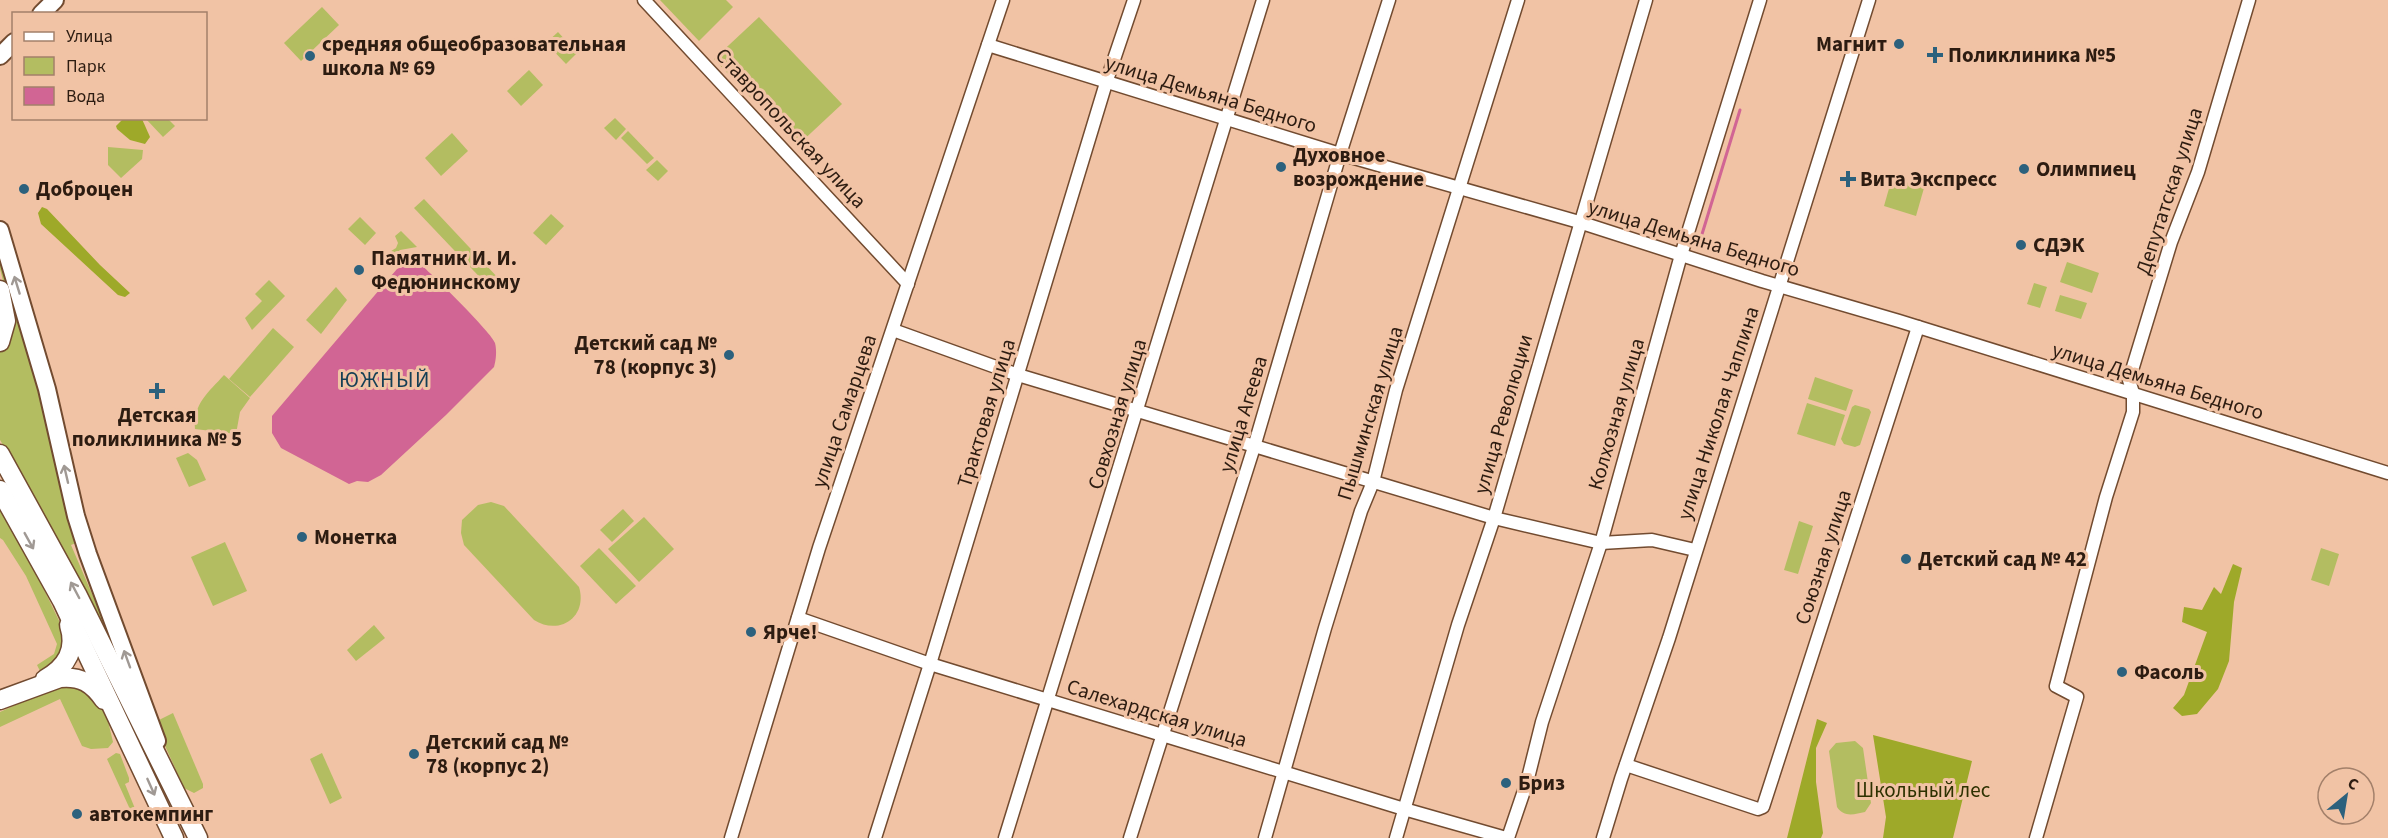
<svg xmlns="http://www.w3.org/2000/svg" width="2388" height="838" viewBox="0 0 2388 838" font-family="'Source Sans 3',sans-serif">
<rect width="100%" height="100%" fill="#f1c3a5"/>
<g fill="#b3bd61">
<polygon points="660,0 726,0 733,7 699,41"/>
<polygon points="322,7 339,25 301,61 284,43"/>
<polygon points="759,17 842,104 797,146 714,59"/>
<polygon points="558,32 577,53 566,64 546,43"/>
<polygon points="529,70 543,85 521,106 507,91"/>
<polygon points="615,118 626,129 616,140 604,128"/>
<polygon points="146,119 168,119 175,126 163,137"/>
<polygon points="628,131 654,158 647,164 621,138"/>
<polygon points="452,133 468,151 441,176 425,158"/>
<polygon points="108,147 143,150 142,159 121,178 108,165"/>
<polygon points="657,160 668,171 658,181 646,170"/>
<polygon points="1892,178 1924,188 1916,216 1884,206"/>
<polygon points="424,199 500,280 491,289 414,208"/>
<polygon points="551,214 564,226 546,245 533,233"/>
<polygon points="360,217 376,233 365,245 348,229"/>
<polygon points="401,231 417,247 400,250 392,257 388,253 396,248 398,243 395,236"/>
<polygon points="0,249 22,320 76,543 71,545 138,701 22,476 0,440 0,351 5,344 9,303 0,269"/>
<polygon points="2067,262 2099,273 2092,293 2060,282"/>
<polygon points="269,280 285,296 252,330 245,318 262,301 255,294"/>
<polygon points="2034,283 2047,287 2040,308 2027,304"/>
<polygon points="336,287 347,300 321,334 306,320"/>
<polygon points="2060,295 2087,303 2081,319 2055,311"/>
<polygon points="273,328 294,347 250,397 229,379"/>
<path d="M224,375L250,398L240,412L236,434L195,429C193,403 209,392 224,375Z"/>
<polygon points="1815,377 1853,390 1846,411 1808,399"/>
<polygon points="1807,403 1845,415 1835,446 1797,434"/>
<polygon points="1855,405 1869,409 1871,412 1860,445 1855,447 1844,444 1841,439 1852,407"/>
<polygon points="188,453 197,460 206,480 189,487 176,458"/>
<path d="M491,502L504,506L579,587C588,617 559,636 534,620L464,545L461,533L462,520L478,505Z"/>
<polygon points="0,509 36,573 65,633 62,655 52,666 40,671 37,665 54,654 57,644 26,576 3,540 0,538"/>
<polygon points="623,509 634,521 612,542 600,530"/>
<polygon points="644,517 674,549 639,582 608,549"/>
<polygon points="1799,521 1813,526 1798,574 1784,570"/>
<polygon points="225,542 247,591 213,606 191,557"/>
<polygon points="599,548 636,586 616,604 580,566"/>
<polygon points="2321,548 2339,554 2329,586 2311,580"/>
<polygon points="374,625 385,638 356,661 347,650"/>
<polygon points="68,681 96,696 108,721 113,742 108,748 91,749 82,746 60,699 0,727 0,712"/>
<polygon points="173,713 203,784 203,788 194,793 184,788 157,728 157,721"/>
<path d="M1855,741L1863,748L1871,803L1865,812C1855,814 1844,818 1837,807L1829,751L1836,743Z"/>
<polygon points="116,753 120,754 129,778 129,782 125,784 138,816 134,818 107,759"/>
<polygon points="322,753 342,798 330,804 310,759"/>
</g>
<g fill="#9ea929">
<polygon points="123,119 142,119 150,137 145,144 130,140 117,129 116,126"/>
<polygon points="42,207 47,209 100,265 130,293 125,297 118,295 41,224 38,213"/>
<polygon points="2233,564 2242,568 2234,602 2229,661 2218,689 2197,714 2182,716 2173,708 2184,695 2207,632 2182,622 2184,607 2202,610 2214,587 2221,594"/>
<polygon points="1817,719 1827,723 1816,748 1816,782 1823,833 1821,838 1787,838"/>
<polygon points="1873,735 1972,761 1953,838 1883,838 1886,817"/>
</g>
<path fill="#d16594" d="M410,263L420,264C431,273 493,334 495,343C497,351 496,360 494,367L446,415L381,475L368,482L357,481L349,484L281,448L272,433V416L397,269Z"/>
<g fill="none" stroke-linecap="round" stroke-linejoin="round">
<polyline stroke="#d16594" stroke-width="3" points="1712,248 1699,244 1740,110"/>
<defs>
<g id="minor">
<polyline points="644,0 908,284"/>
<polyline points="988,45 1340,154 1579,222 1762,281 1899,321 2388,473"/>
<polyline points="893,330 1018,375 1494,518 1601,543 1652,540 1695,550"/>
<polyline points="798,618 930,664 1404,809 1506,838"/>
<polyline points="1626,765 1758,809 1763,807 1918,327"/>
<polyline points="731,838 819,548 1003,0"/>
<polyline points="875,838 930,664 1106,83 1134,0"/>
<polyline points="1005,838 1263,0"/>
<polyline points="1130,838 1254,447 1340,154 1389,0"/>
<polyline points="1265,838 1325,628 1361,511 1373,482 1396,390 1518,0"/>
<polyline points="1396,838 1458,625 1494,518 1646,0"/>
<polyline points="1508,838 1527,782 1542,722 1601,543 1681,255 1760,0"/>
<polyline points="1603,838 1621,779 1669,638 1869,0"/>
<polyline points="2036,838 2077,697 2056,686 2106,497 2133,412 2133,393 2129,380 2171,242 2198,172 2249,0"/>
</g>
<g id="major">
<polyline points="41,14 55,0"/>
<polyline points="0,56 14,42"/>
<polyline points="0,230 47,389 76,516 88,554 157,741"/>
</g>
<g id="highway">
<polyline points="0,290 6,321 0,342"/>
<polyline points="0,454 77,594 198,838"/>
<polyline points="0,490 62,601 174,838"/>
<path d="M45,679C66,667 77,650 69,625"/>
<path d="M0,700L60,678C81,676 92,683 104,700"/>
</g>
</defs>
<use href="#minor" stroke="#724b30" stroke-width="15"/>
<use href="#major" stroke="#724b30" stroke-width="20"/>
<use href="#highway" stroke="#724b30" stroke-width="21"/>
<use href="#minor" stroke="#fff" stroke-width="12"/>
<use href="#major" stroke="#fff" stroke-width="16"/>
<use href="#highway" stroke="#fff" stroke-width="18"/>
</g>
<defs><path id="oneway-shaft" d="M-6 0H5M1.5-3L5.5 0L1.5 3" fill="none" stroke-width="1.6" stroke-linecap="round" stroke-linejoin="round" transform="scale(1.5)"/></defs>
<g stroke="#a09994">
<use href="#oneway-shaft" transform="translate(17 285) rotate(-107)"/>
<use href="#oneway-shaft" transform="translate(66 474) rotate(-103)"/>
<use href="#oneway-shaft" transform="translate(29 541) rotate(61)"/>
<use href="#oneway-shaft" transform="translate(75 590) rotate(-118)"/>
<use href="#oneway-shaft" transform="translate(127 659) rotate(-110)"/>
<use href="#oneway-shaft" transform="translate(151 787) rotate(66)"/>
</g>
<g fill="#2c617d" stroke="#f1c3a5" stroke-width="2">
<circle cx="1899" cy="44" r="6"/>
<path d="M1932 46h6v6h6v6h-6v6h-6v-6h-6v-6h6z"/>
<circle cx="310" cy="56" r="6"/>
<circle cx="1281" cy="167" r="6"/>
<circle cx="2024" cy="169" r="6"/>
<path d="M1845 170h6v6h6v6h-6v6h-6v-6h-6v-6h6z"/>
<circle cx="24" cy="189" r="6"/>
<circle cx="2021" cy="245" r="6"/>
<circle cx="359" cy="270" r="6"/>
<circle cx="729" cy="355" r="6"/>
<path d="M154 382h6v6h6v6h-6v6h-6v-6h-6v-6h6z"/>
<circle cx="302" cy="537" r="6"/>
<circle cx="1906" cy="559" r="6"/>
<circle cx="751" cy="632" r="6"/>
<circle cx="2122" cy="672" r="6"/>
<circle cx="414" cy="754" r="6"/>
<circle cx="1506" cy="783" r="6"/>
<circle cx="77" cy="814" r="6"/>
</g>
<g text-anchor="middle" stroke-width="6" stroke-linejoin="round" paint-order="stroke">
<g font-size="21" font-weight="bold" fill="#2d1c11" stroke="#f1c3a5" text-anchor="start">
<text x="322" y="51">средняя общеобразовательная<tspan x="322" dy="24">школа № 69</tspan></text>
<text x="1887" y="51" text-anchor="end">Магнит</text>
<text x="1948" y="62">Поликлиника №5</text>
<text x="1293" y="162">Духовное<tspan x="1293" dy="24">возрождение</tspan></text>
<text x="2036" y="176">Олимпиец</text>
<text x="1860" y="186">Вита Экспресс</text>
<text x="36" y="196">Доброцен</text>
<text x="2033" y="252">СДЭК</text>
<text x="371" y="265">Памятник И. И.<tspan x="371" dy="24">Федюнинскому</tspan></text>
<text x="717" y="350" text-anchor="end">Детский сад №<tspan x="717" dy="24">78 (корпус 3)</tspan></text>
<text x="157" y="422" text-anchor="middle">Детская<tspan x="157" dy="24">поликлиника № 5</tspan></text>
<text x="314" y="544">Монетка</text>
<text x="1918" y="566">Детский сад № 42</text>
<text x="763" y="639">Ярче!</text>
<text x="2134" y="679">Фасоль</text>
<text x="426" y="749">Детский сад №<tspan x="426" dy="24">78 (корпус 2)</tspan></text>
<text x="1518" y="790">Бриз</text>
<text x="89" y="821">автокемпинг</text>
</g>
<g font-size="21" fill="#2d1c11" stroke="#f1c3a5">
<text transform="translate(1211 94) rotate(17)" y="7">улица Демьяна Бедного</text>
<text transform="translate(791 128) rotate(47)" y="7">Ставропольская улица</text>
<text transform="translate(2169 191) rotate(-72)" y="7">Депутатская улица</text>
<text transform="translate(1694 238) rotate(17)" y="7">улица Демьяна Бедного</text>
<text transform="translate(2158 381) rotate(17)" y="7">улица Демьяна Бедного</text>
<text transform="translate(844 411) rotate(-71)" y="7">улица Самарцева</text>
<text transform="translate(986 413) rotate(-73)" y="7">Трактовая улица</text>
<text transform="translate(1370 413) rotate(-73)" y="7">Пышминская улица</text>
<text transform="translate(1718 413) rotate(-72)" y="7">улица Николая Чаплина</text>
<text transform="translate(1117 414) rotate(-73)" y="7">Совхозная улица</text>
<text transform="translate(1243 414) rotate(-73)" y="7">улица Агеева</text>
<text transform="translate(1503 414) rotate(-74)" y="7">улица Революции</text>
<text transform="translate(1616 414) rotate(-74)" y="7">Колхозная улица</text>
<text transform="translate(1823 557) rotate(-72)" y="7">Союзная улица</text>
<text transform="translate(1157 713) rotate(17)" y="7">Салехардская улица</text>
</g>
<g font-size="21" fill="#2d3100" stroke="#f1c3a5">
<text x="1923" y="797">Школьный лес</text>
</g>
<g font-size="22" letter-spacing="1.5" fill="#143f55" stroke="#f1c3a5">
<text x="385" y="387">ЮЖНЫЙ</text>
</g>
</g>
<rect x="12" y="12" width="195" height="108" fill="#f1c3a5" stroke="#a3806a" stroke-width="1.5"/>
<rect x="24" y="32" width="30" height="9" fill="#ffffff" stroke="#a3806a" stroke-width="1.5"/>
<text x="66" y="42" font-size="18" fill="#2d1c11">Улица</text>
<rect x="24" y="57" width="30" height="18" fill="#b3bd61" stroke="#a3806a" stroke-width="1.5"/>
<text x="66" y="72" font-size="18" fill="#2d1c11">Парк</text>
<rect x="24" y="87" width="30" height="18" fill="#d16594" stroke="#a3806a" stroke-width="1.5"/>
<text x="66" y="102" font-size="18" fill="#2d1c11">Вода</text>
<g transform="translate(2346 796) rotate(30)"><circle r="28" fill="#f1c3a5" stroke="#a3806a" stroke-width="1.5"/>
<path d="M0-4.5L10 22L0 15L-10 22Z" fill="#2c617d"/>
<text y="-9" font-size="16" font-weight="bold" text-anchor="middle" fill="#2d1c11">С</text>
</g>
</svg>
